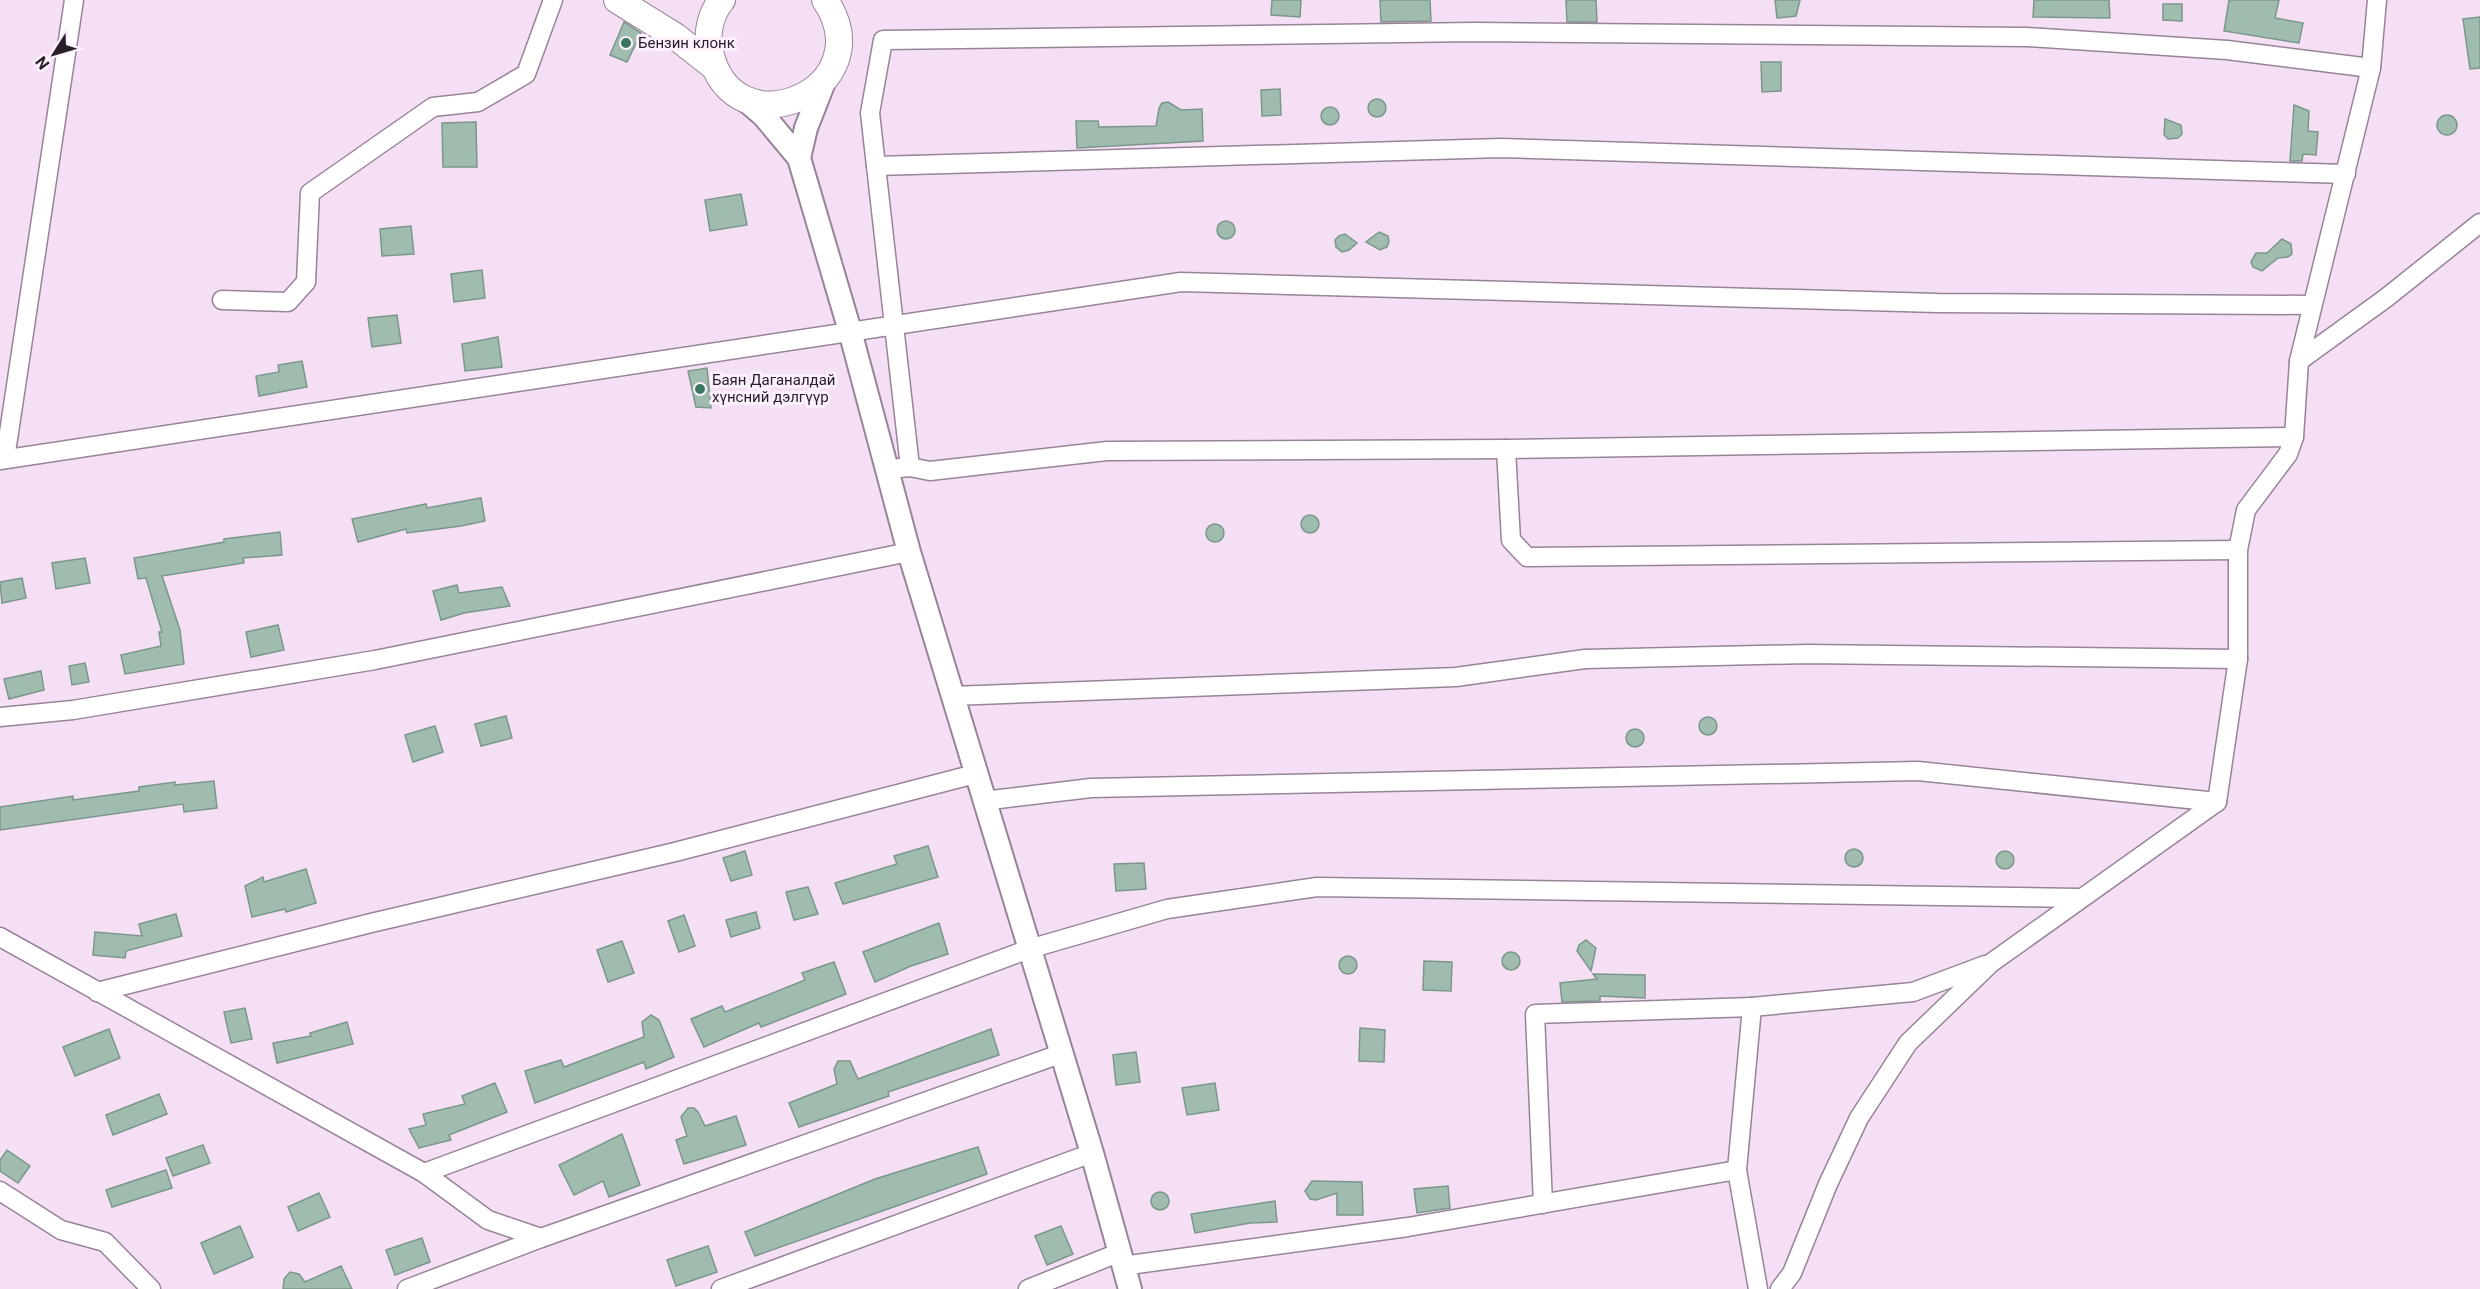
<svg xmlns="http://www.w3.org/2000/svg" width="2480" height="1289" viewBox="0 0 2480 1289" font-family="Roboto,sans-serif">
<rect width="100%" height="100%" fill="#f5dff5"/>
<g fill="#9fbcaf" stroke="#7b978b" stroke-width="1.5">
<polygon points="1272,0 1301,0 1300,17 1271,15"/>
<polygon points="1380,0 1430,0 1431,21 1381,22"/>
<polygon points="1566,0 1596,0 1597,22 1567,22"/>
<polygon points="1775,0 1800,0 1796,16 1777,18"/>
<polygon points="2034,0 2109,0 2110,18 2033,17"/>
<polygon points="2229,0 2279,0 2275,18 2303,23 2299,43 2224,31"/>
<polygon points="2163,4 2182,4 2182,21 2163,20"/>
<polygon points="2480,17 2480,68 2470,69 2463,19"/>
<polygon points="624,22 641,33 627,62 610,55"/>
<polygon points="1761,62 1781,62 1781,91 1762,92"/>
<polygon points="1280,89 1281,115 1262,116 1261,90"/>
<circle cx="1377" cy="108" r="9"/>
<polygon points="1168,102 1181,110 1202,109 1203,141 1077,148 1076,121 1098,121 1099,127 1156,126 1159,108 1162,103"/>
<polygon points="2294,105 2309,111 2308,131 2318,132 2316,155 2303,154 2302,161 2290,161"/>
<circle cx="1330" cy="116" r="9"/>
<circle cx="2447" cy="125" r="10"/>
<polygon points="2165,119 2181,125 2182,134 2178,138 2168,139 2164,135"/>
<polygon points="476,122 477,167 443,167 442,123"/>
<polygon points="741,194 747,225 710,231 705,200"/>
<circle cx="1226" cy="230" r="9"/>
<polygon points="411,226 414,254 382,256 380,229"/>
<polygon points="1379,232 1388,236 1389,241 1387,247 1380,250 1366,242"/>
<polygon points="1345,234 1357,243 1349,250 1342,252 1336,247 1335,240 1339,236"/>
<polygon points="2282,239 2291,244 2292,254 2288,257 2278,258 2262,271 2253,267 2251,262 2256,253 2267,253"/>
<polygon points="482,270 485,298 454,302 451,274"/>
<polygon points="397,315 401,343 372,347 368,318"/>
<polygon points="498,337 502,367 465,371 462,344"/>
<polygon points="302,361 307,387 259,396 256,376 279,372 278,365"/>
<polygon points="707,368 711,408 696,407 688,371"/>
<polygon points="481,498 485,521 461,526 407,533 406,529 358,542 352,519 426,504 427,508"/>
<circle cx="1310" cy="524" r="9"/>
<circle cx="1215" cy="533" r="9"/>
<polygon points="280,532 282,555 243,558 244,563 162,576 180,630 184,664 125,674 121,655 161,646 159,632 162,632 146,578 138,579 134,558 224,542 224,539"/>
<polygon points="85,558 90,583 56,589 52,563"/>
<polygon points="22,578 26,598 2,603 0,582"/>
<polygon points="457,585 459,593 502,587 510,606 464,613 441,620 433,591"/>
<polygon points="278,625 284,650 251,657 246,632"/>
<polygon points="85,663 89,682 72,685 69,666"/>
<polygon points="41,671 44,690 9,699 4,679"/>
<polygon points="506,716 512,738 481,746 475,724"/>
<circle cx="1708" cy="726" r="9"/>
<polygon points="435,726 443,752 413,762 405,735"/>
<circle cx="1635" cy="738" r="9"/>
<polygon points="214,781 217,808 184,812 183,804 0,830 0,807 73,796 73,800 139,791 139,787 175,782 175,785"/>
<polygon points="928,846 938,877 843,904 835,883 897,864 894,856"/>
<circle cx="1854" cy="858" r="9"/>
<circle cx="2005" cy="860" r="9"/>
<polygon points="745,851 752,875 731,881 723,858"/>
<polygon points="1144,863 1146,889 1116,891 1114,864"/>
<polygon points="306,869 316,903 286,912 285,909 252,917 245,886 263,877 264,882"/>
<polygon points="808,887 818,914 794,920 786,892"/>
<polygon points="756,912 760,928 731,937 726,920"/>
<polygon points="176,914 182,936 126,951 125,958 93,955 95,932 142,936 139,924"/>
<polygon points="684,915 695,946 679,952 668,921"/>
<polygon points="939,923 948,954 911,966 875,982 863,952"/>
<polygon points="1586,940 1596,948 1591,971 1577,951 1579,945"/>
<polygon points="622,941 634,973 608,982 597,950"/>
<circle cx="1511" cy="961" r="9"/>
<circle cx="1348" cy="965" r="9"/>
<polygon points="1424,961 1452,962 1451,991 1423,990"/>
<polygon points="834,962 846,994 761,1027 759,1023 704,1047 691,1019 722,1006 725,1012 805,980 802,973"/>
<polygon points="1593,974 1645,975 1645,998 1600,996 1600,1001 1562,1002 1560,983 1597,979"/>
<polygon points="245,1008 252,1039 231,1043 224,1012"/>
<polygon points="651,1015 659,1020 674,1057 646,1069 644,1062 535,1103 525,1071 561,1060 564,1067 644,1037 642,1022"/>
<polygon points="347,1022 353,1044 277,1063 273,1043 311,1036 310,1033"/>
<polygon points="1360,1028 1385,1030 1384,1062 1359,1061"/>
<polygon points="109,1029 120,1058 75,1076 63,1047"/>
<polygon points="991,1029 999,1055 888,1092 889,1096 799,1127 789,1103 837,1084 834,1069 838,1061 850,1061 858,1079"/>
<polygon points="1136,1052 1140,1082 1116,1085 1113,1055"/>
<polygon points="495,1083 507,1112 449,1135 451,1140 419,1148 409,1129 426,1125 423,1114 465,1104 462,1096"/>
<polygon points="1215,1083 1219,1110 1187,1115 1182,1088"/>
<polygon points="159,1094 167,1114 113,1135 106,1115"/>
<polygon points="688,1108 694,1108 698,1112 705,1126 736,1116 746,1145 684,1164 676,1140 687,1136 681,1117"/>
<polygon points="622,1134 640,1185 609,1197 603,1181 574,1195 559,1165"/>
<polygon points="203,1145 210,1163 173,1176 166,1158"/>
<polygon points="978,1147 987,1174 755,1256 745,1232 875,1179"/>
<polygon points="7,1150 30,1166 18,1183 0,1171 0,1160"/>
<polygon points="166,1170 172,1188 112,1207 106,1190"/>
<polygon points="1312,1181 1362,1182 1363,1215 1337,1215 1337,1193 1316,1200 1310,1199 1305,1191"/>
<polygon points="1448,1186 1450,1208 1417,1213 1414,1189"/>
<circle cx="1160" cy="1201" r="9"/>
<polygon points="319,1193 330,1217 298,1231 288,1207"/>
<polygon points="1275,1201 1277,1222 1250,1223 1195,1233 1191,1214"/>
<polygon points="240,1226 253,1257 214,1274 201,1243"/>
<polygon points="1061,1226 1073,1254 1047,1265 1035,1236"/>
<polygon points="422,1238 430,1262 395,1275 386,1250"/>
<polygon points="708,1246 717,1272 676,1286 667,1260"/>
<polygon points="341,1266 352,1289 283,1289 284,1279 290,1272 299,1274 305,1282"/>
</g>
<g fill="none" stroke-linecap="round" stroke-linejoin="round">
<defs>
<g id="minor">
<polyline points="876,166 1501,148 2346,174"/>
<polyline points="222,300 288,302 306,282 310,193 433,107 478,102 526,74 553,0"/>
<polyline points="2299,361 2386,298 2480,223"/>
<polyline points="1506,449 1511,540 1527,557 2238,550"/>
<polyline points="5,459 74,0"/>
<polyline points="0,460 1181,282 1937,303 2311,305"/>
<polyline points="910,467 870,113 883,40 1475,32 2027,37 2227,50 2371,68"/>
<polyline points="899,468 910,467 930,471 1107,451 1506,449 2294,437"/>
<polyline points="952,696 1456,677 1585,659 1807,654 2238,659"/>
<polyline points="0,717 73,710 375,660 909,552"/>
<polyline points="983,801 1091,788 1918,771 2217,802"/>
<polyline points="0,937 424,1173 488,1220 541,1238"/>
<polyline points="97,992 371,923 675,852 975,774"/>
<polyline points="424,1173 1029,949 1167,909 1317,887 2078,898"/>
<polyline points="0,1191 61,1230 105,1242 151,1289"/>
<polyline points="1543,1204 1535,1014 1752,1007"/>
<polyline points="1122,1266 1408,1227 1737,1170"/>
<polyline points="407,1289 541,1238 1060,1054"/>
<polyline points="721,1289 1092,1153"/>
<polyline points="1028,1289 1118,1253"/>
<polyline points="1758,1289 1737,1170 1752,1007 1913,992 1985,965"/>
<polyline points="1780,1289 1792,1273 1828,1184 1859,1118 1908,1043 1991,963 2217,802 2238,659 2238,550 2246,510 2288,454 2294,437 2299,361 2371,68 2377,0"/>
</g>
<g id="tertiary">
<polyline points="743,98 764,116 799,158 850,331 909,552 1092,1153 1130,1289"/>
<polyline points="799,158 806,128 824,82"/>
</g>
<g id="secondary">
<polyline points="617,0 675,36 713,66"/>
<path d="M722,0C710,14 706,35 710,52C734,155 885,89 825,0"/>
</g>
</defs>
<use href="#minor" stroke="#978498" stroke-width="21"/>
<use href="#tertiary" stroke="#978498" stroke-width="26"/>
<use href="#secondary" stroke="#978498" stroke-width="28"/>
<use href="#minor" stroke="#fff" stroke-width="18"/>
<use href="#tertiary" stroke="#fff" stroke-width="22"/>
<use href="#secondary" stroke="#fff" stroke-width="26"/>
</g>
<g fill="#3a755f" stroke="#fdf0fd" stroke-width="2">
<circle cx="626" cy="43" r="6"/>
<circle cx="700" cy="389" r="6"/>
</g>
<g text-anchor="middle" stroke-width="6" stroke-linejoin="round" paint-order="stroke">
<g font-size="15" fill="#282028" stroke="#fdf0fd" text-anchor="start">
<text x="638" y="48">Бензин клонк</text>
<text x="712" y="385">Баян Даганалдай<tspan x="712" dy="17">хүнсний дэлгүүр</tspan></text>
</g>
</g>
<g transform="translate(54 54) rotate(233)" stroke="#fdf0fd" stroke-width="4.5" paint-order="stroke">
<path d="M0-4.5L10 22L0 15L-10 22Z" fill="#282028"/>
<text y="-9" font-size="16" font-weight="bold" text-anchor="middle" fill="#282028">N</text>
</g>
</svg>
